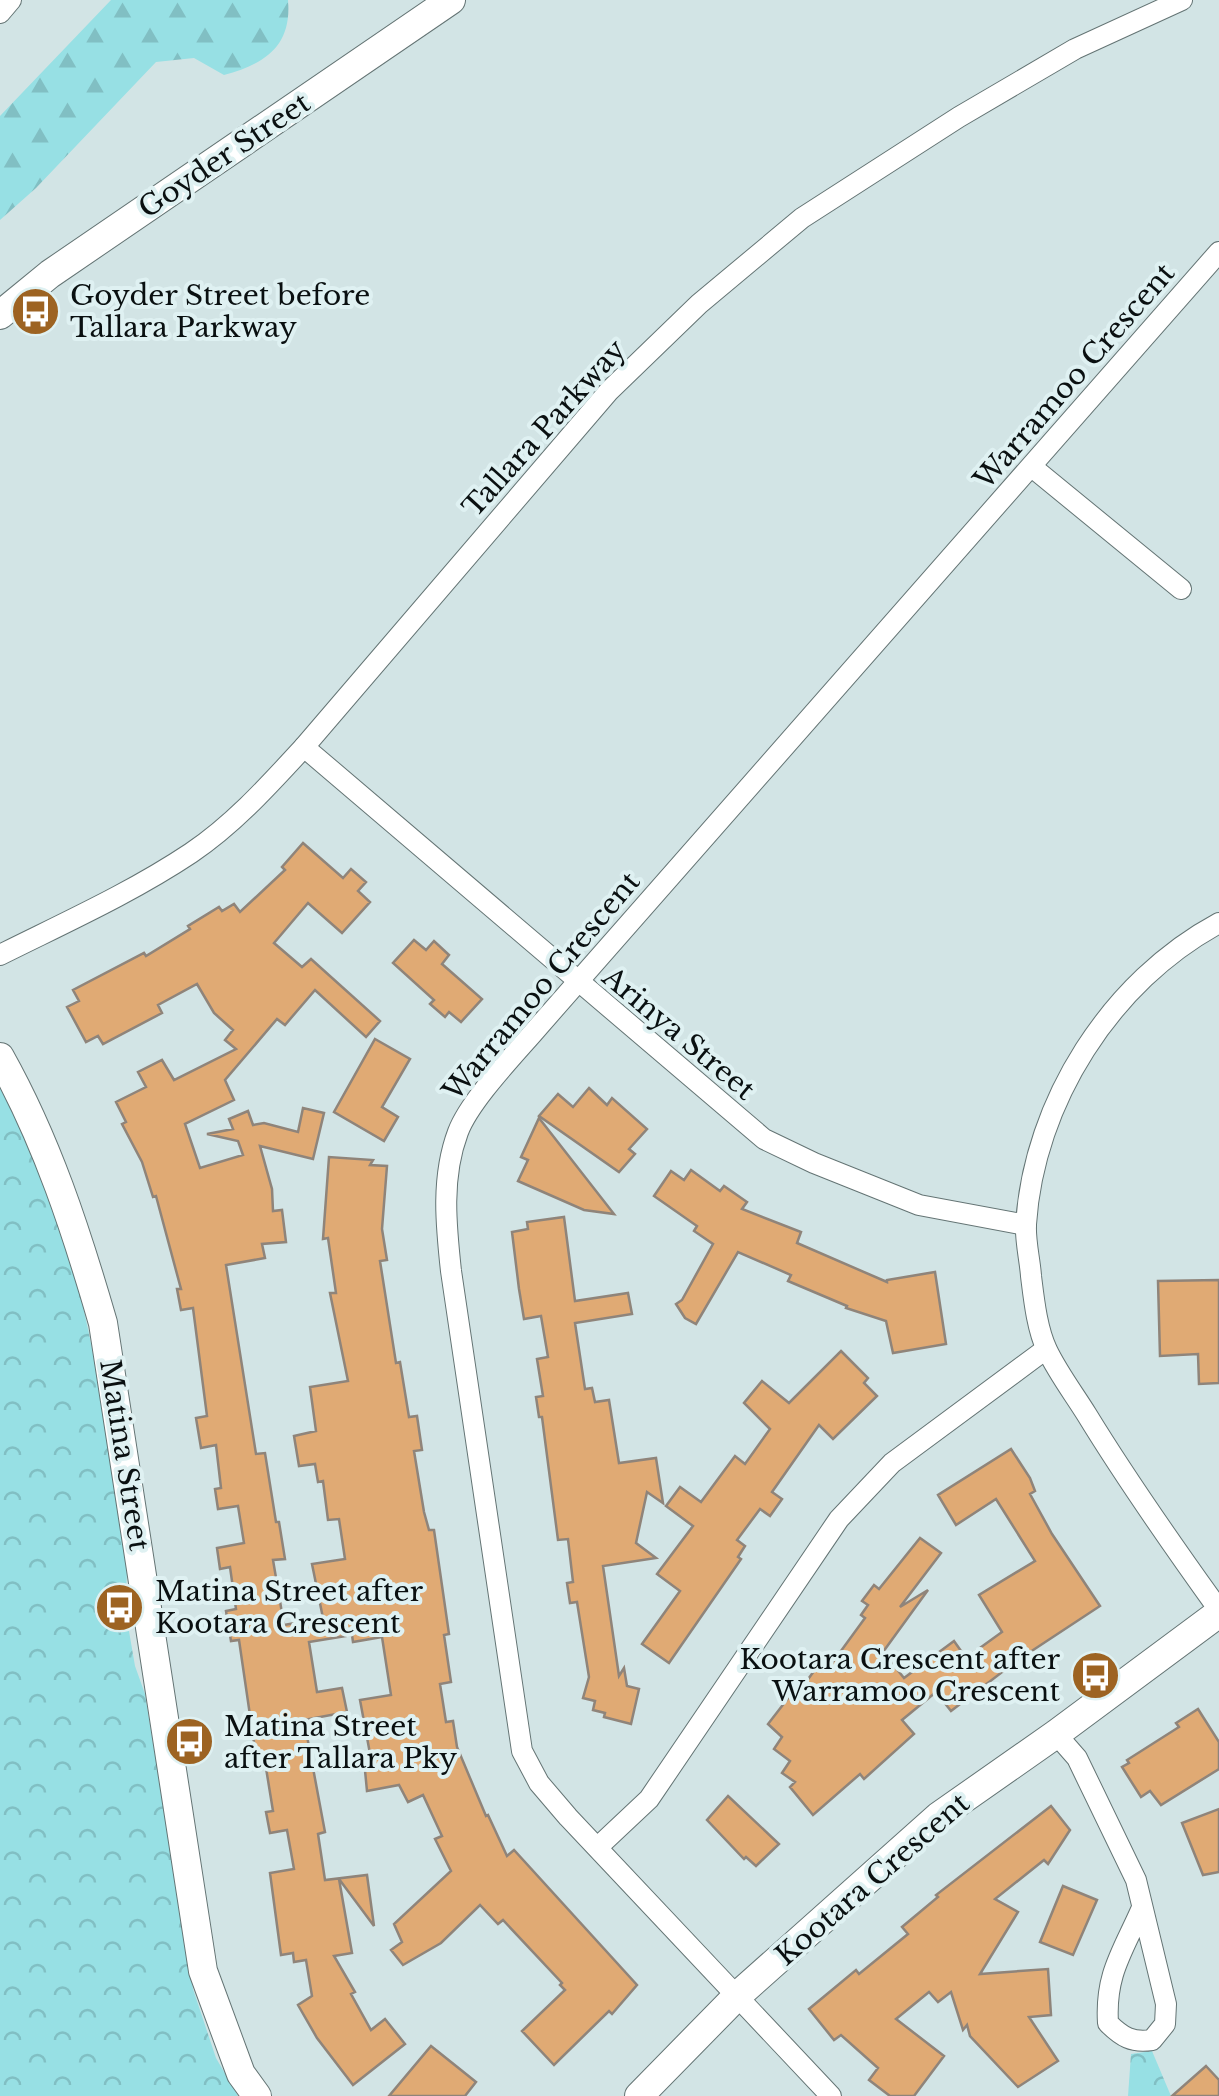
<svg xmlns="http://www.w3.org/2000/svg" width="1219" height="2096" viewBox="0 0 1219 2096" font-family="'Libre Baskerville',serif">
<defs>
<pattern id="forest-firs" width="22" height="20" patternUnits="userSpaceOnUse" patternTransform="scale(2.5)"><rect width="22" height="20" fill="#97e0e4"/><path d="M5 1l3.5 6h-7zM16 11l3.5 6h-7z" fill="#81bfc3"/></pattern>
<pattern id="park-crowns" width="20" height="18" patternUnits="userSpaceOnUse" patternTransform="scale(2.5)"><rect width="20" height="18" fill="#97e0e4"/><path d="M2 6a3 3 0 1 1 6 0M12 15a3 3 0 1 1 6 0" fill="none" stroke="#81bfc3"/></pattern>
</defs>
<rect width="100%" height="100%" fill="#d2e4e5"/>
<path fill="url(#forest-firs)" d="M111,0H288C292,46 265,64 224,75L194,58L156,62L36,188L0,220V116Z"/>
<g fill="url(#park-crowns)">
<path d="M0,1081C25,1133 49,1188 66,1244C99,1350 110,1463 127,1573L125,1608L135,1666L145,1694L193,1989L216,2058L238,2096H0Z"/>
<polygon points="1152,2051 1171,2096 1128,2096 1131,2054"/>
</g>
<g fill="#e0aa74" stroke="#8f847a" stroke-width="2.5">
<polygon points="303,843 343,878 351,869 366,882 358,891 370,902 342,933 308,903 274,943 302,967 311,959 380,1021 366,1037 315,990 285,1025 277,1019 225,1080 234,1100 185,1124 200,1168 243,1155 238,1141 207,1134 233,1129 229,1119 248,1111 253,1125 264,1123 298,1132 303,1108 324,1113 313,1159 260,1146 272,1189 273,1211 282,1210 286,1242 262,1244 265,1258 226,1265 256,1454 265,1453 276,1522 279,1522 285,1559 273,1560 284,1625 323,1618 312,1564 345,1559 339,1519 328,1520 323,1481 318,1482 315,1464 299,1466 294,1436 316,1431 310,1387 348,1381 330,1293 336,1293 328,1238 323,1239 329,1157 373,1160 370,1165 387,1166 382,1229 387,1260 380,1261 396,1363 400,1362 409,1417 417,1416 422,1450 414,1451 424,1512 429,1530 434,1530 449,1634 444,1635 451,1682 440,1684 446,1722 453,1721 457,1747 486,1816 488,1815 507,1856 514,1850 637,1985 612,2014 609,2011 554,2065 522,2031 565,1990 560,1985 562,1983 503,1920 498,1924 480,1905 441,1943 403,1965 391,1950 402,1942 394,1924 451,1871 435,1839 442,1836 423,1795 408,1802 399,1785 367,1791 364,1760 371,1759 360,1700 391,1695 382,1637 353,1642 352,1635 309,1642 317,1692 342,1688 347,1712 304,1720 325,1832 318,1834 325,1880 367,1875 374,1926 339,1879 352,1953 334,1956 355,1992 351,1994 371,2030 385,2019 405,2044 353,2085 317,2038 298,2005 312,1996 306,1960 294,1962 293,1953 281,1955 270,1873 294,1869 287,1830 270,1833 266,1812 273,1811 266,1768 258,1770 239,1640 231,1641 226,1611 236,1609 230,1567 220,1569 217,1548 244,1543 238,1506 218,1509 215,1489 221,1488 216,1445 201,1448 196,1418 207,1416 193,1308 181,1310 177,1289 181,1289 156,1196 153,1197 142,1162 122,1124 126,1122 116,1102 146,1087 138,1072 162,1060 174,1080 236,1049 225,1040 233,1030 214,1013 197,984 158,1005 162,1013 103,1044 98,1036 86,1042 67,1007 79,1001 73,990 144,953 146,956 190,929 188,926 219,907 222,911 234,904 240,912 285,870 282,867"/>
<polygon points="414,940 426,950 434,941 449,955 442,964 482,999 461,1022 449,1012 445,1017 430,1004 434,1000 393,963"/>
<polygon points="375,1039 410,1059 382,1107 398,1117 384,1141 334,1112"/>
<polygon points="589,1088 607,1105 612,1098 647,1129 629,1149 635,1154 619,1172 539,1116 558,1094 573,1107"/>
<polygon points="539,1118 614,1214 584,1210 518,1181 528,1160 521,1157"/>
<polygon points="691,1170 720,1191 724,1186 747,1202 742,1209 801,1232 797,1243 887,1282 887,1280 935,1272 946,1344 893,1353 886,1321 846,1308 847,1306 788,1281 791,1275 738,1252 696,1324 685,1318 676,1304 682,1300 713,1244 694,1231 697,1226 654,1196 671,1171 684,1180"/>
<polygon points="564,1217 575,1301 628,1293 632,1314 575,1323 585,1389 592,1388 595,1402 609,1400 619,1463 656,1458 663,1503 647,1492 636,1543 656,1558 603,1566 619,1676 624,1668 627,1686 639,1689 631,1724 604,1717 605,1713 593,1710 595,1701 583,1698 589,1677 577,1602 570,1603 567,1583 573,1582 568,1539 558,1540 542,1417 539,1417 536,1397 543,1396 537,1359 548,1357 541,1316 524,1319 519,1289 512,1232 528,1229 527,1222"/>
<polygon points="1219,1280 1219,1383 1199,1384 1198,1354 1160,1356 1158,1281"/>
<polygon points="841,1351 868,1378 864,1383 877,1396 833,1439 819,1425 772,1492 782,1499 770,1516 760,1509 737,1540 745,1546 738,1557 741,1559 669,1663 642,1644 680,1591 657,1574 693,1526 666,1506 680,1487 701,1502 735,1456 745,1464 770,1429 744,1403 762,1381 789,1403"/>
<polygon points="1011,1449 1030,1478 1035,1491 1030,1494 1052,1534 1100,1606 1018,1660 951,1711 936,1692 902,1720 914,1734 864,1779 860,1774 813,1815 790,1787 795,1782 782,1773 790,1761 774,1749 782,1737 768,1724 803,1679 806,1682 822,1660 830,1666 865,1618 861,1615 868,1605 862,1601 874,1585 879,1589 920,1538 941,1553 900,1607 928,1590 883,1652 904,1678 954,1641 966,1658 1002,1632 979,1595 1035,1561 996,1499 956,1525 938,1495"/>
<polygon points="1198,1709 1219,1742 1219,1769 1161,1805 1150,1791 1141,1797 1122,1767 1129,1763 1127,1760 1179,1727 1176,1723"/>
<polygon points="728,1796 779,1844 756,1866 746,1857 744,1859 707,1820"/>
<polygon points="1051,1806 1070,1830 1048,1864 1044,1860 995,1899 1018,1912 980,1974 1048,1969 1051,2015 1029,2017 1058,2061 1018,2087 970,2036 967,2025 963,2030 951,1992 938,2002 929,1992 896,2019 944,2056 914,2096 890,2096 869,2080 878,2068 841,2035 834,2040 809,2009 856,1970 859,1974 908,1934 902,1927 938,1897 936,1895"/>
<polygon points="1219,1809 1219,1872 1203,1875 1182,1823"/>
<polygon points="1063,1886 1097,1900 1073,1955 1040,1942"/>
<polygon points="431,2046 476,2082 465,2096 389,2096"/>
<polygon points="1206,2066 1219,2080 1219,2096 1172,2096"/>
</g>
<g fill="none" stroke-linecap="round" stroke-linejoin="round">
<defs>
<g id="minor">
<polyline points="0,13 11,0"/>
<polyline points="1032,467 1181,589"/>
<polyline points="304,747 764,1139 814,1163 919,1205 1026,1225"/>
<path d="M1219,923C1111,981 1034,1102 1026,1224C1025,1241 1030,1260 1031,1276C1034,1300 1037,1329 1047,1350C1058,1373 1074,1394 1087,1415C1128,1482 1173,1546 1219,1610"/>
<path d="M0,955C64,923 131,893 191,853C234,824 269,785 304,747L609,391L699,304L802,218L959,117L1075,49L1182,0"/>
<path d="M1056,1734L1077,1758L1136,1880L1166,2004L1165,2024L1152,2040C1132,2043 1122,2037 1108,2023C1105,1975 1122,1953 1141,1910"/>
<polyline points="599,1846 649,1799 839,1519 892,1463 1046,1349"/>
<path d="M831,2096L568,1817L539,1783L522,1751L451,1271C446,1225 441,1177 458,1132C470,1100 516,1053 539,1026L1219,252"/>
</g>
<g id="tertiary">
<polyline points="0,315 50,274 451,0"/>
<path d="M0,1057C47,1141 76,1230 103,1323L203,1971L241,2074L257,2096"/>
<polyline points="639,2096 737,1996 939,1816 1056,1734 1219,1613"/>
</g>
</defs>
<use href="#minor" stroke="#647474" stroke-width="22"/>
<use href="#tertiary" stroke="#647474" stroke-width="30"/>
<use href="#minor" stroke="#fff" stroke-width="20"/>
<use href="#tertiary" stroke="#fff" stroke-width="28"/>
</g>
<defs>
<symbol id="bus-disc" viewBox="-11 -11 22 22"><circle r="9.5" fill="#9d6322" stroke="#dff1f2"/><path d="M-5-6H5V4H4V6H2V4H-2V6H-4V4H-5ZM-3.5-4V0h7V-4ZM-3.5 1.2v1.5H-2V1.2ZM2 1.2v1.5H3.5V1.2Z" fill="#fff"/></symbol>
</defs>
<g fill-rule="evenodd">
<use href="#bus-disc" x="8" y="284" width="55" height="55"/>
<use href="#bus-disc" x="92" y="1580" width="55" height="55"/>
<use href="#bus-disc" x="1068" y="1648" width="55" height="55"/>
<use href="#bus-disc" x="162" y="1714" width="55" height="55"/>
</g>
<g text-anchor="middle" stroke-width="8" stroke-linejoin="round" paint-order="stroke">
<g font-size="28" fill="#0a1011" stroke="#dff1f2">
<text transform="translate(224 155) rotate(-34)" y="10">Goyder Street</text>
<text transform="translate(1074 376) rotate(-49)" y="10">Warramoo Crescent</text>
<text transform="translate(544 428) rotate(-48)" y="10">Tallara Parkway</text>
<text transform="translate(541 986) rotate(-50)" y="10">Warramoo Crescent</text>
<text transform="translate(679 1033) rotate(40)" y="10">Arinya Street</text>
<text transform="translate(125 1455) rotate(81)" y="10">Matina Street</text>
<text transform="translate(872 1879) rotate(-41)" y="10">Kootara Crescent</text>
</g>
<g font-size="28" fill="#0a1011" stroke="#dff1f2" text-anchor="start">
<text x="70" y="305">Goyder Street before<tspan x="70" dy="32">Tallara Parkway</tspan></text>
<text x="155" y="1601">Matina Street after<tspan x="155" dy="32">Kootara Crescent</tspan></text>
<text x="1060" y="1669" text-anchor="end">Kootara Crescent after<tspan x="1060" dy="32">Warramoo Crescent</tspan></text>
<text x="224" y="1736">Matina Street<tspan x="224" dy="32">after Tallara Pky</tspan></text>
</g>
</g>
</svg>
